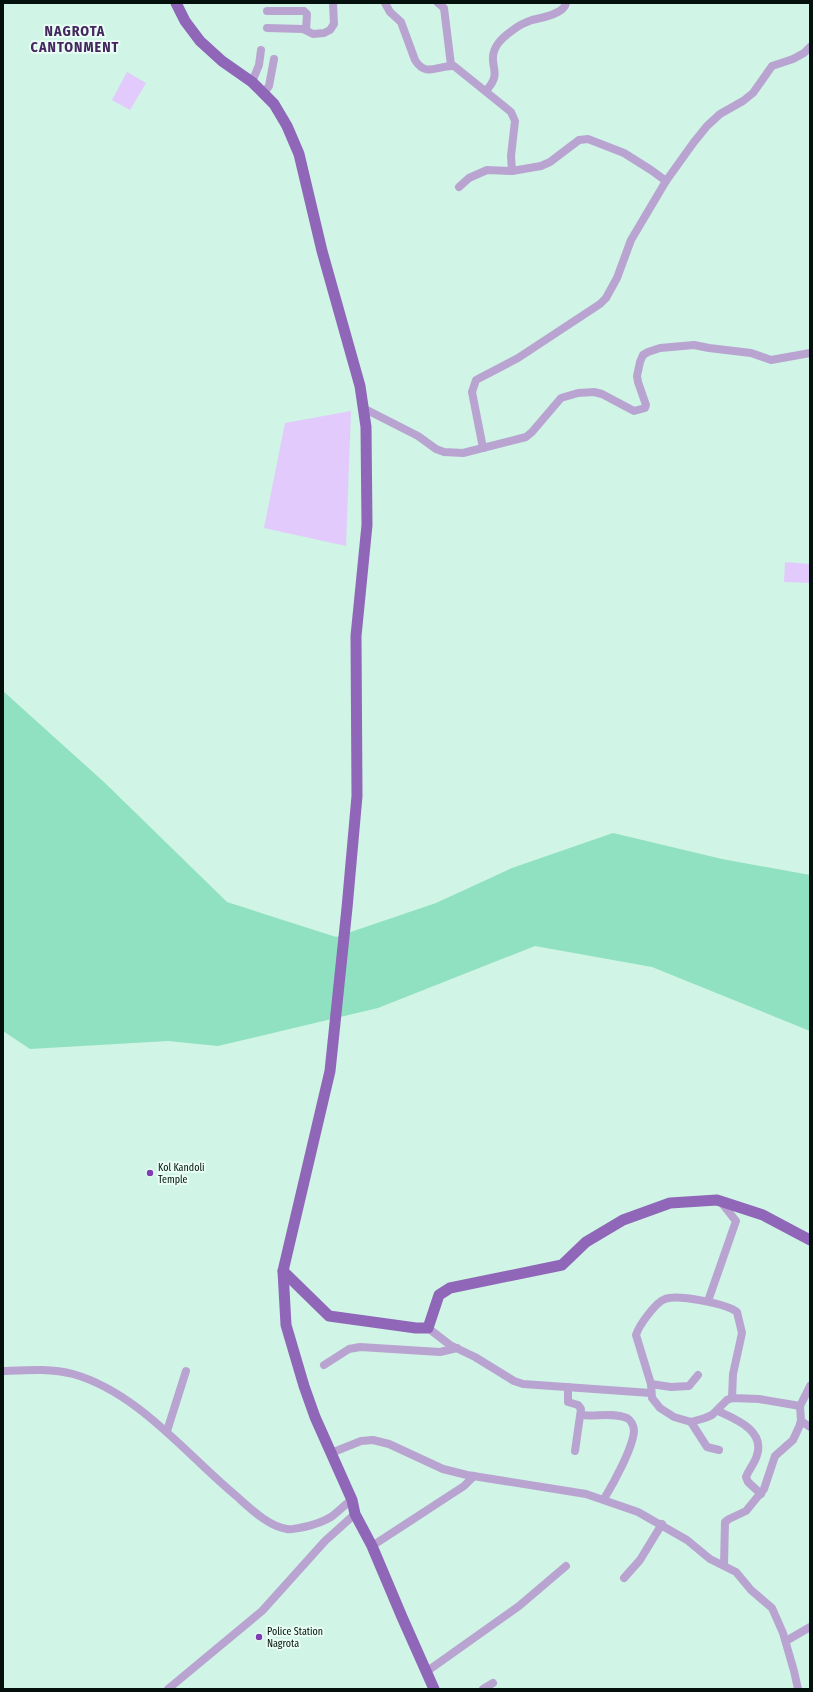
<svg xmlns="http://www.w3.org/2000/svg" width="813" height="1692" viewBox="0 0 813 1692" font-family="'Fira Sans Condensed',sans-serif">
<rect width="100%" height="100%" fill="#d0f4e5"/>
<g fill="#e2cafc">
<polygon points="127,72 146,83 130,110 112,100"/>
<polygon points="351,411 346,546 264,528 285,423"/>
<polygon points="785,562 810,564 810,583 784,582"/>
</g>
<polygon fill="#8fe1c2" points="3,691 105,783 227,902 336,937 436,903 512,868 613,833 722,859 810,875 810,1031 652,967 535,946 378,1008 218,1046 168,1041 30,1049 3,1031"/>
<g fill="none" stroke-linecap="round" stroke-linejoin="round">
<g stroke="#b9a4d1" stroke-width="8">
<path d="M385,3L390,12L401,22L415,60C426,78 438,65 454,66L511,112L515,121L511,156L512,171"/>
<polyline points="438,3 444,8 451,65"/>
<polyline points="267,11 304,11 307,14 306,30"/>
<polyline points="267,28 303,29 313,34 324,33 330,30 334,24 333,3"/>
<polyline points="252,82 259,65 261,50"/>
<path d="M486,91C489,87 493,83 494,78C496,72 493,66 493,60C492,46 503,37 513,30C518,26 526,22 532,20C541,18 564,14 566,3"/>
<polyline points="263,94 269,86 274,59"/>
<polyline points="459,187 469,178 487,170 512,171 541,166 550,162 579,140 588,139 624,153 651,170 666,181"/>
<polyline points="363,408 418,436 436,449 444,452 463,453 526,437 532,432 561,398 578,393 594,392 602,394 634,411 645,408 646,405 638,382 637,376 640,362 643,355 648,352 660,348 694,345 709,348 751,353 771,360 810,353"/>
<polyline points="483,448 472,392 476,380 518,358 600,304 606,298 617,278 631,240 666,181 694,142 707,126 720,114 743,101 753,93 772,66 793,59 804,53 810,47"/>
<polyline points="708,1301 736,1221 721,1202"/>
<polyline points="428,1328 450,1345 475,1357 514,1381 523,1384 651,1393"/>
<polyline points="324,1365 349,1349 360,1347 440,1352 457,1348"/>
<path d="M3,1371C26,1370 51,1368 73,1374C137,1392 185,1453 234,1494C249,1507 267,1526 287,1529C291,1530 296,1528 299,1528C310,1526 321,1523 331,1517C338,1512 344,1505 352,1500"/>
<polyline points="651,1384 671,1387 689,1386 698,1375"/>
<polyline points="568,1387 568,1402 578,1405 581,1409 575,1451"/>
<path d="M732,1398L733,1374L742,1333L737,1312C727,1304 678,1294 665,1299C656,1302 639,1325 636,1335L651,1384L652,1398L660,1408L674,1417L691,1422L705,1418L712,1415L727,1400L732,1398L759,1399L800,1406"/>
<path d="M718,1411C735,1419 765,1430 757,1455C755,1463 749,1469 746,1477L748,1482L761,1494"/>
<path d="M581,1415C596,1417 611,1412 627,1418C631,1420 634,1426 634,1431C633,1448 613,1484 604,1499"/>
<polyline points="801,1421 810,1427"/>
<polyline points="691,1422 707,1447 719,1450"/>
<polyline points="167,1431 186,1371"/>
<polyline points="331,1453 361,1441 373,1440 389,1444 443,1469 467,1475 586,1494 638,1512 687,1540 710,1559 736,1572 751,1590 772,1608 783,1633 794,1671 798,1689"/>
<polyline points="372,1546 464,1486 474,1476"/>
<polyline points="724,1565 725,1522 729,1519 746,1511 764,1489 775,1456 793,1440 799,1427 801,1421 800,1406 810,1386"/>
<polyline points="624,1578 640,1560 662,1524"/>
<polyline points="786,1641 810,1627"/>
<polyline points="426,1672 519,1606 566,1566"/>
<polyline points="168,1689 262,1611 325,1541 355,1514"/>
<polyline points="483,1689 493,1683"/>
</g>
<g stroke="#9066b8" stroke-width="11">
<polyline points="176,3 185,21 200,41 222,61 252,82 274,104 287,126 299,154 322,251 360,386 366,427 367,525 356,636 357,796 347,908 330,1071 283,1271 286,1325 304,1386 315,1417 352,1500 355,1514 372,1546 402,1617 434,1689"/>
<polyline points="283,1271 329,1316 416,1328 428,1328 439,1295 450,1288 562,1265 586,1242 623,1220 670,1203 717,1200 763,1215 810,1240"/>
</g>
</g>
<g fill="#7e3db2" stroke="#e8fef5" stroke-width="1.5">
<circle cx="150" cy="1173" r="4"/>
<circle cx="259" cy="1637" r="4"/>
</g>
<g text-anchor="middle" stroke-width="4" stroke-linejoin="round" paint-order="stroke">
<g font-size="10" fill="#04100b" stroke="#e8fef5" text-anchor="start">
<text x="158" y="1171">Kol Kandoli<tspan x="158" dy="12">Temple</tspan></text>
<text x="267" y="1635">Police Station<tspan x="267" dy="12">Nagrota</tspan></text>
</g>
<g font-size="14" font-weight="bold" letter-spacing="1" fill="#45265f" stroke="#e8fef5">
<text x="75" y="36">NAGROTA<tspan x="75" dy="16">CANTONMENT</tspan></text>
</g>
</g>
<rect width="813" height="1692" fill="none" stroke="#04100b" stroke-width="8"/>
</svg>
